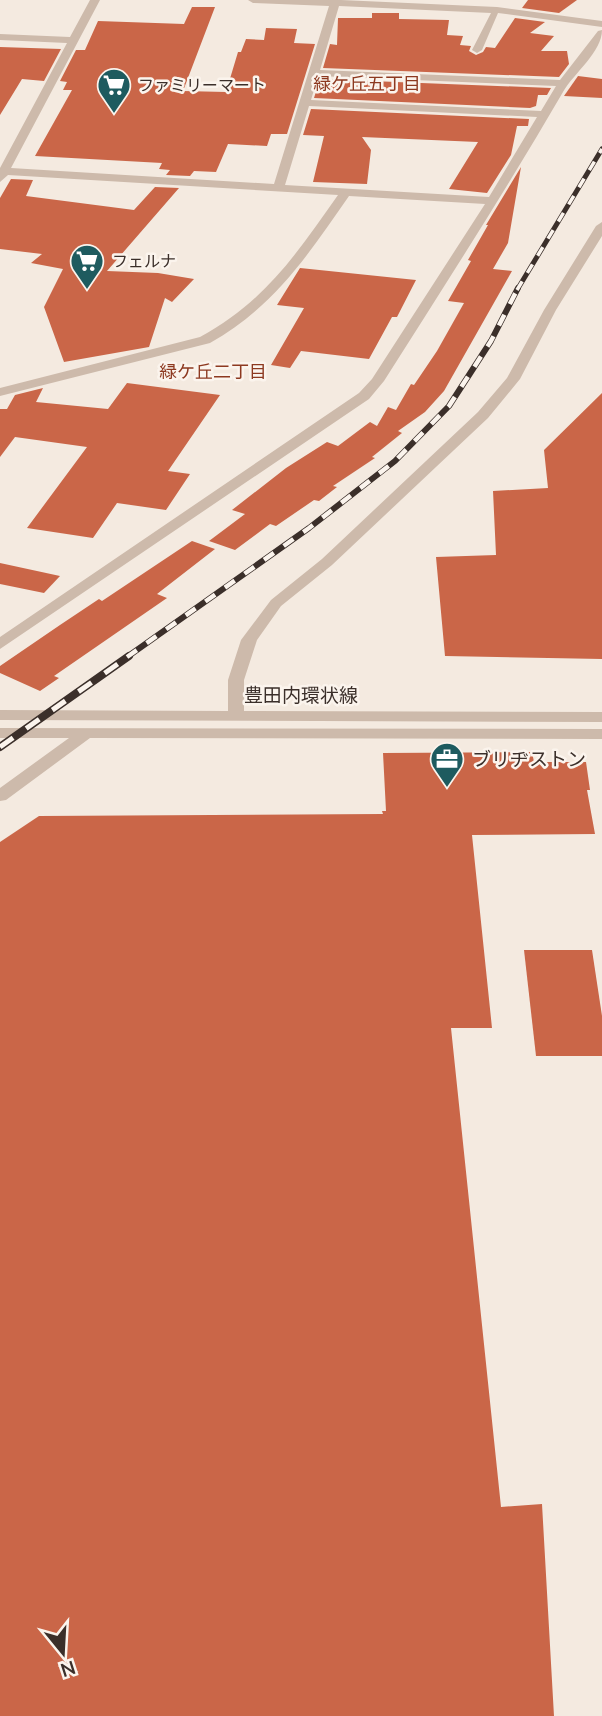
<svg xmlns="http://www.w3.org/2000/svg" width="602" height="1716" viewBox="0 0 602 1716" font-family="'Nunito Sans','Noto Sans JP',sans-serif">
<rect width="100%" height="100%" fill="#f4eae0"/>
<g fill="#ca6648">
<polygon points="528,0 577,0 559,13 522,8"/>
<polygon points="192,7 215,7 183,91 226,92 238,52 241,52 246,39 264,40 266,28 297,29 294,43 315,44 287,134 271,134 267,146 228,144 216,172 194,171 190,176 166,175 170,170 159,169 162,163 35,156 72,90 63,90 67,82 60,81 76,50 85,50 98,21 184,24"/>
<polygon points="372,13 399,13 399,19 449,20 447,35 463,36 460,45 471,46 469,51 476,55 483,52 486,47 495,48 515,18 545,22 530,33 554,36 541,51 567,51 569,64 559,77 323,68 330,44 337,45 338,18 372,18"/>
<polygon points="0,47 61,49 44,81 22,79 0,115"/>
<polygon points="578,76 602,79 602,98 564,96"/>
<polygon points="320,79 551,88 547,95 538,95 536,106 530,108 314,98"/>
<polygon points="311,109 529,119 528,126 517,126 511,155 487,193 449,189 478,142 362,137 371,150 367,184 313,182 324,136 303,135"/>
<polygon points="521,167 508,243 493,269 512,271 444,391 425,412 398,431 402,433 372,457 375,458 333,486 337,487 319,501 314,500 276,526 270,524 235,550 209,541 245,514 232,510 286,468 327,442 338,446 370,422 377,426 388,407 396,410 411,384 414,385 437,351 464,303 448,301 471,261 468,260 488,225 486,225"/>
<polygon points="11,179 33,180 26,196 134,210 155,187 179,188 107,271 158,273 194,279 172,302 165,298 149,347 64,362 44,307 63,269 31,263 42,254 0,249 0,198"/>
<polygon points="300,268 416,280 397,317 392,317 369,359 301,351 290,368 271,365 304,308 277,305"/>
<polygon points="127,383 220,395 168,471 190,474 166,510 117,503 93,538 27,528 87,447 15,437 0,457 0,409 7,409 15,395 43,388 36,402 108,409"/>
<polygon points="602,393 602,659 445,656 436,557 496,555 493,491 548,488 544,450"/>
<polygon points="192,541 215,549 157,594 167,598 54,676 59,678 40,691 0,673 0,666 60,625 99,599 102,601"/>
<polygon points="0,563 60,576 44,593 0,584"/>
<polygon points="532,752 534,762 586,762 590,790 587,790 595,834 472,835 492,1028 451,1028 501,1507 542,1504 554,1716 0,1716 0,842 39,816 383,814 382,811 386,811 383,753"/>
<polygon points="524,950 592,950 602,1016 602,1056 536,1056"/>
</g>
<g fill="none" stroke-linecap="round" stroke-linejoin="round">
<g fill="#cdbaab" fill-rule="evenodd">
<path d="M90,0H100L11,168L274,184L329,6L253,3L248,0H341L497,7L602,21V27L498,13L482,50L477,53L472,50L491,13L339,6L320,70L560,80L598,31L602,30C602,52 574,73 563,92C506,190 445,285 384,381L369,399L0,649V637L359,393L372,379L485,204L349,196C307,256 275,306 210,343L0,396V388L200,337C265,302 297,253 338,195L8,175L0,182V168L67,43L0,40V34L70,37ZM318,76L556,86L541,111L311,100ZM309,106L537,117L489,197L285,185Z"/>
<polygon points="602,222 602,236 556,310 520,379 488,418 332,565 281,606 257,640 244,680 244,711 602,712 602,722 0,720 0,710 228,711 228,680 241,640 271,600 322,559 478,412 507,378 544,310 596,226"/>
<polygon points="0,728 602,729 602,739 90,738 6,800 0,801 0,788 69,738 0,738"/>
</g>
<defs>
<polyline id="rail-far2" points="517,290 602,149"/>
<polyline id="rail-far1" points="127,657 309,528 395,461 449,406 491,341 518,288"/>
<polyline id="rail" points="0,747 129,656"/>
</defs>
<use href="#rail-far2" stroke="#3b2f2a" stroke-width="5"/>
<use href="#rail-far1" stroke="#3b2f2a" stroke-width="6"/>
<use href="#rail" stroke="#3b2f2a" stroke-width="8"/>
<use href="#rail-far2" stroke="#fbf4ed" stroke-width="3.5" stroke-dasharray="10" stroke-linecap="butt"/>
<use href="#rail-far1" stroke="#fbf4ed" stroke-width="4.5" stroke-dasharray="12" stroke-linecap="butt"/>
<use href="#rail" stroke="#fbf4ed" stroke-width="5" stroke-dasharray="16" stroke-linecap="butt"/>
</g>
<defs>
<symbol id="supermarket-pin" viewBox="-11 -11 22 30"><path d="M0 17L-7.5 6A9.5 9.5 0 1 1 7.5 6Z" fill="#1e5b5f" stroke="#fbf4ed"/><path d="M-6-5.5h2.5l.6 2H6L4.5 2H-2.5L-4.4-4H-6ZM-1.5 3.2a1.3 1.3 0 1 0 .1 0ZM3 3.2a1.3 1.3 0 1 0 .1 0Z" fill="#fff"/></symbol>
<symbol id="office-pin" viewBox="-11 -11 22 30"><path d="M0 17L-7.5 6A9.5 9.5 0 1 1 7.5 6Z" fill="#1e5b5f" stroke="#fbf4ed"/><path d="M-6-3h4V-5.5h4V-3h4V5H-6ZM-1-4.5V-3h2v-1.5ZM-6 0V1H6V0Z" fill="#fff"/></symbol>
</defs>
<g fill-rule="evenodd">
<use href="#supermarket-pin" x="95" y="66" width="38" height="52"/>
<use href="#supermarket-pin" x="68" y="242" width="38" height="52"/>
<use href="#office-pin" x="428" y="740" width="38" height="52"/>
</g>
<g text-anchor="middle" stroke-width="5" stroke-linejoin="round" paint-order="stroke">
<g font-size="16" fill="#3b2f2a" stroke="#fbf4ed" text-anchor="start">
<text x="138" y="91">ファミリーマート</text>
<text x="112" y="267">フェルナ</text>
</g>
<g font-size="18" fill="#8d3920" stroke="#fbf4ed">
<text x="367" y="90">緑ケ丘五丁目</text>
<text x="213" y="378">緑ケ丘二丁目</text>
</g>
<g font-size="19" fill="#3b2f2a" stroke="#fbf4ed">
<text x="301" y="702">豊田内環状線</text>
</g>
<g font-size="19" fill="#3b2f2a" stroke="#fbf4ed" text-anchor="start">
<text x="472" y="766">ブリヂストン</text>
</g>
</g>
<g transform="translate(63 1653) rotate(162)" stroke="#fbf4ed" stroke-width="5" paint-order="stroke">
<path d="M0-5L12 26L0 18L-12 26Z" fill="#3b2f2a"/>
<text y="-10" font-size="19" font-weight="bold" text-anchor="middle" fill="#3b2f2a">N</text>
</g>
</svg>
